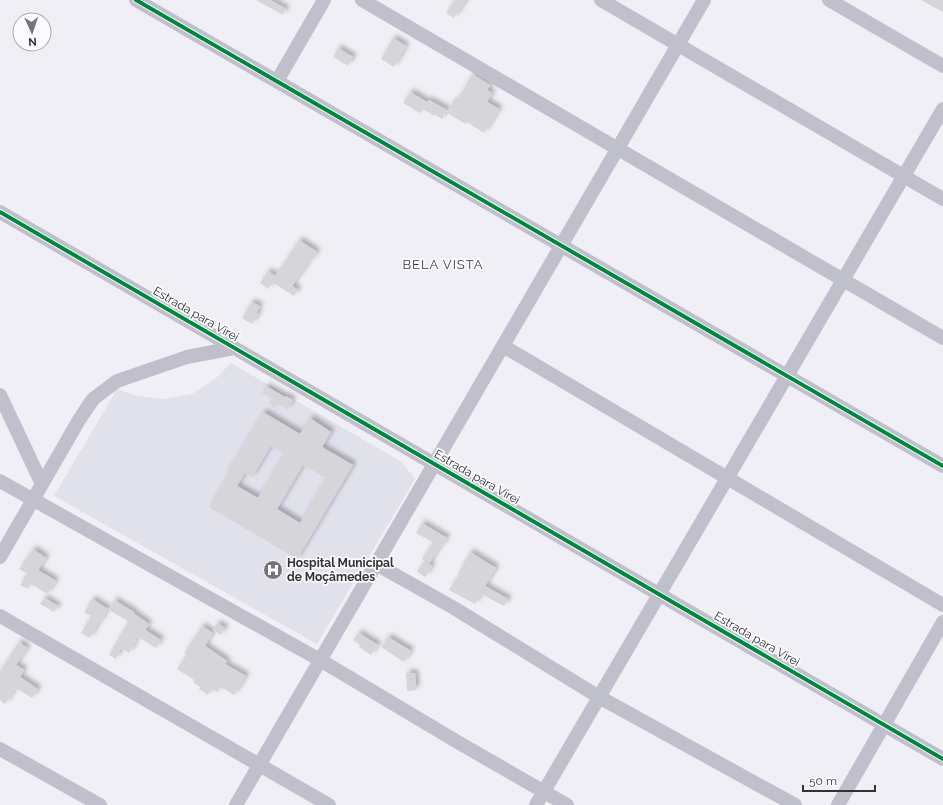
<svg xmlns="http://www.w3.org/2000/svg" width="943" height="805" viewBox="0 0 943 805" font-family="Raleway,sans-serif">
<defs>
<filter id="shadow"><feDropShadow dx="3.5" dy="-3.5" stdDeviation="2" flood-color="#0004"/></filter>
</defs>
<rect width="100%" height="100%" fill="#efeff5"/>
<polygon fill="#e1e1ec" points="231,363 402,462 415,479 317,644 54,496 117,389 137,396 164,399 192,394 216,378"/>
<g fill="#d5d5da" fill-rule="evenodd" filter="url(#shadow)">
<polygon points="256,0 270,0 286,9 283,15"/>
<polygon points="455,0 466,0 454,18 446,13"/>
<polygon points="921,0 943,0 943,12"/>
<polygon points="393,38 406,46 394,67 381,59"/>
<polygon points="338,48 353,57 348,66 333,57"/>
<polygon points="472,74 490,85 487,90 492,93 487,102 499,109 484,133 467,122 466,124 447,113 454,100 456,102"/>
<polygon points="410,92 427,102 429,100 447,110 442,119 434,114 434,116 423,109 420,113 403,103"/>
<polygon points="299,240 317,252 312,260 311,259 292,286 298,290 294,296 272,282 268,289 260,283 268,271 275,276"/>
<polygon points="251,302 260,306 256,314 259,313 252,324 242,318"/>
<polygon points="266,386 285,397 286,396 293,400 287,409 279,404 274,408 269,402 273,399 262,393"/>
<path d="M263,412L300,434L310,418L331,432L322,447L353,465L297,559L209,507L228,475L226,474ZM271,446L284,454L258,498L237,486L245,473L252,477ZM303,465L326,478L300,523L277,509Z"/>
<polygon points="422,523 447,538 441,547 440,546 429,564 422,559 433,542 416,533"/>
<polygon points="33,549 46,558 38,570 56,581 47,594 31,584 28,589 20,585 27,573 19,569"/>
<polygon points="470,552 496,568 485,586 508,599 504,606 481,594 475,604 449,590 460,573 458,573"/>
<polygon points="424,561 432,566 425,577 417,572"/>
<polygon points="44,598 58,606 54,612 40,604"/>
<polygon points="92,599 108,609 100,622 99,622 90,638 81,633 91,616 84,612"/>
<polygon points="114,600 134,612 133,613 149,624 145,630 161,640 156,648 138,637 129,653 121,648 116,659 109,655 127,624 126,624 128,621 109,610"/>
<polygon points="217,623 225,628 221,635 213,630"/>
<polygon points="202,626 213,633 205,646 227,661 225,664 246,676 234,695 221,687 217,692 212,689 208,695 199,689 200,687 193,682 194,680 177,669 187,654 184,653"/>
<polygon points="359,633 378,645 371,655 359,647 360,645 353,640"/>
<polygon points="388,637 411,651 404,662 381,647"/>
<polygon points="19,642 27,648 16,665 24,670 20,677 38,689 32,698 16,688 5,704 0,700 0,671"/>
<polygon points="406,673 415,673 416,690 407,691"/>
</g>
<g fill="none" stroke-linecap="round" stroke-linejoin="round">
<g stroke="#c0c0cd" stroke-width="14">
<polyline points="136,0 943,466"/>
<polyline points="362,0 943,338"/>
<polyline points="601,0 943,199"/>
<polyline points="829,0 943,66"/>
<polyline points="277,81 324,0"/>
<polyline points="0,212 943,759"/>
<polyline points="503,346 943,605"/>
<polyline points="0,395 42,484"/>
<polyline points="0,481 320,660 461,744 567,805"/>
<polyline points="0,557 79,420 93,399 117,381 187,357 234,348"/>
<polyline points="376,564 454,608 599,697 795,805"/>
<polyline points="0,616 329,805"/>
<polyline points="0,749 100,805"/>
<polyline points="236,805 704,0"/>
<polyline points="536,805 943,109"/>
<polyline points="838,805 943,622"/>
</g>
<defs>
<g id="cycleway">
<polyline points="136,0 943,466"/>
<polyline points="0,212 943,759"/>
</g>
</defs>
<use href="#cycleway" stroke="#fbfbfd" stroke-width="6"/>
<use href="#cycleway" stroke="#00873e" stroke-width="4"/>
</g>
<defs>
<symbol id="hospital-disc" viewBox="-11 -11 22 22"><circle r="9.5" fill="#747479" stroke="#fbfbfd"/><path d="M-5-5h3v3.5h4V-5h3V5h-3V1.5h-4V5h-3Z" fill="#fff"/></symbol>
</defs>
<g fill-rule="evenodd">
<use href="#hospital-disc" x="262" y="559" width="22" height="22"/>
</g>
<g text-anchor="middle" stroke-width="3.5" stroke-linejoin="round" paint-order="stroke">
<g font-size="12" fill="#323236" stroke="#fbfbfd">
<text transform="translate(196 314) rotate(30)" y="4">Estrada para Virei</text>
<text transform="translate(477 477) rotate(30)" y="4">Estrada para Virei</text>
<text transform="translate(757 639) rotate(30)" y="4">Estrada para Virei</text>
</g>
<g font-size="12" font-weight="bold" fill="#323236" stroke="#fbfbfd" text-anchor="start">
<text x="287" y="567">Hospital Municipal<tspan x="287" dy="14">de Moçâmedes</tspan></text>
</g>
<g font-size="13" letter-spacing="1" fill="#3b3c43" stroke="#fbfbfd">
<text x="443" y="269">BELA VISTA</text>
</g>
</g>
<g transform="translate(32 32) rotate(177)"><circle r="19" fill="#fbfbfd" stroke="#ababad"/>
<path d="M0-3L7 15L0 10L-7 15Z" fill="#747479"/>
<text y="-6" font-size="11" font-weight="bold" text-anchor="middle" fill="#323236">N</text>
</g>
<path d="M803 785v6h72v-6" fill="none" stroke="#323236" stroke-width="2"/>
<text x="809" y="785" font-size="12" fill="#323236" stroke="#fbfbfd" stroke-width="3" paint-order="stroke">50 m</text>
</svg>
